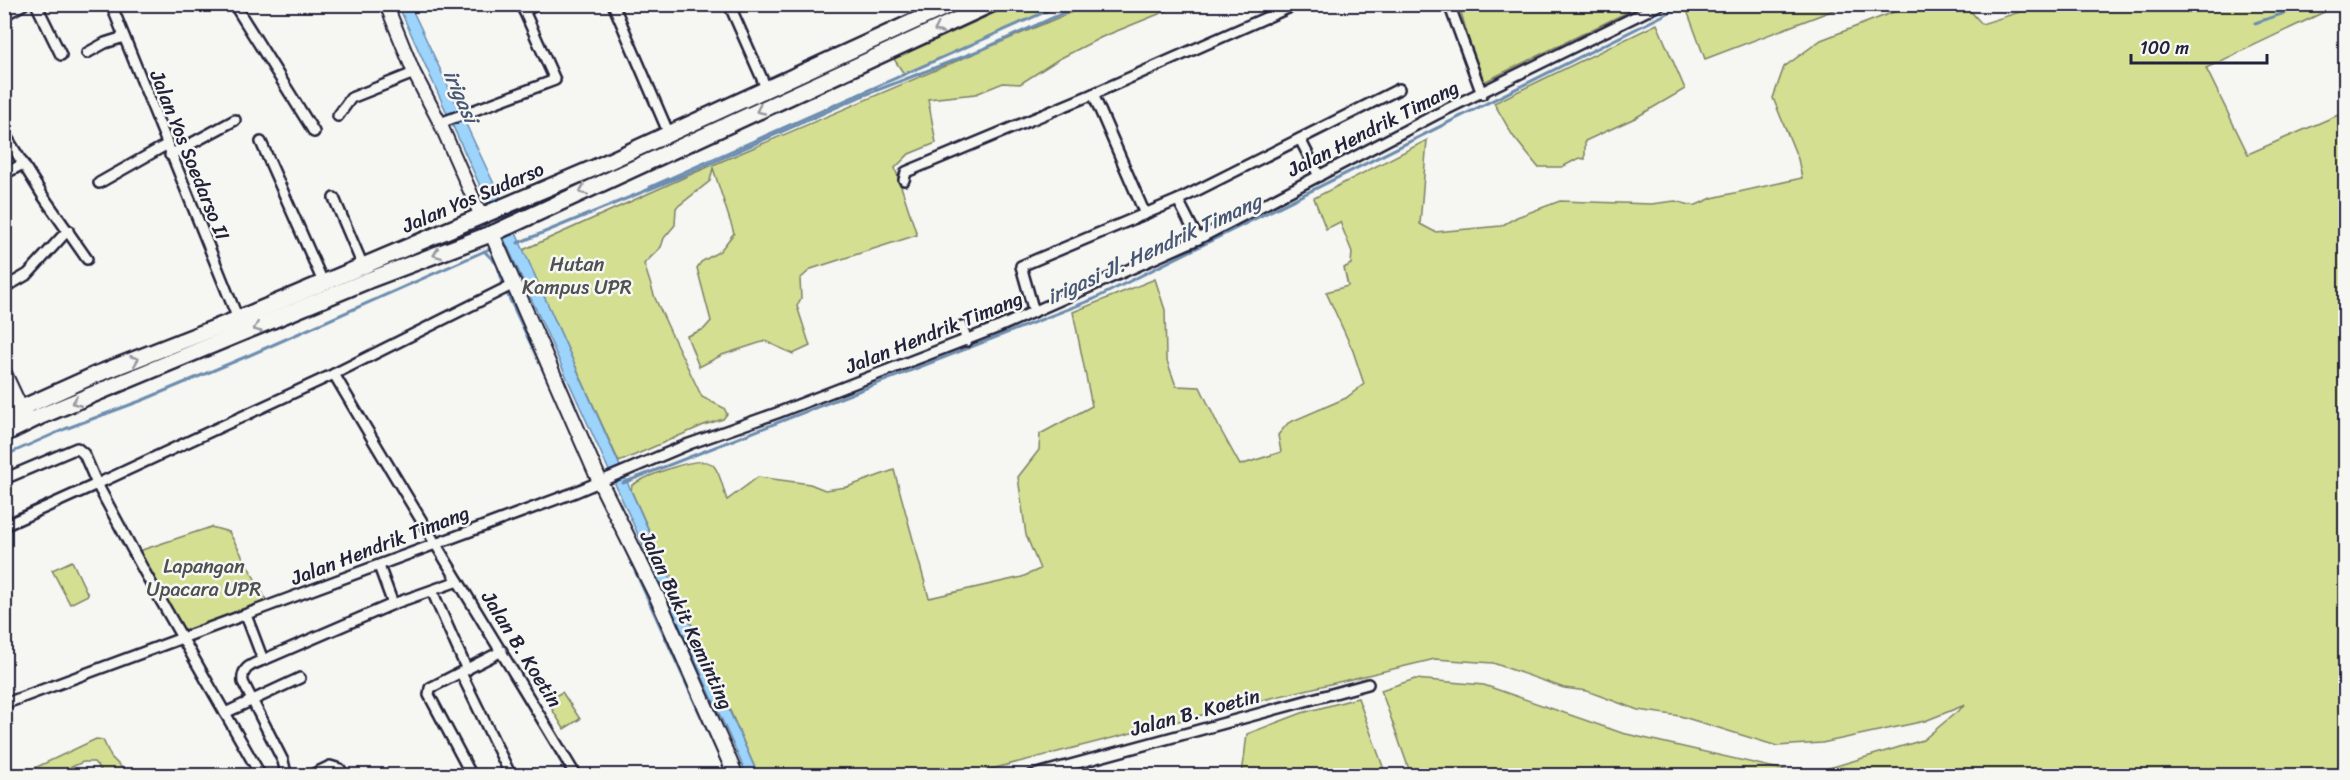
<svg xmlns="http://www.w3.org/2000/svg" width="2350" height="780" viewBox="0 0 2350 780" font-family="Sriracha,sans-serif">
<rect width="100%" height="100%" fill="#f6f6f2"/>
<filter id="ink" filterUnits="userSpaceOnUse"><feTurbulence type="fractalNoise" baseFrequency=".0167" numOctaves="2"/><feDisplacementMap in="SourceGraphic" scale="12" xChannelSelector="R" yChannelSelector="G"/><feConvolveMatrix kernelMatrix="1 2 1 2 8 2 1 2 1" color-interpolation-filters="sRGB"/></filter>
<g filter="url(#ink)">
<g fill="#d4df92" stroke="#7b8066" stroke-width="1.5">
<polygon points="1014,4 1060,5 904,74 894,59"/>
<path d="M2045,4H2321L2324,12L2206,68L2248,154L2345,112V775H1411L1381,690L1415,679L1484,685L1622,733L1806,775L1923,740L1965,705L1925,721L1822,743L1777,746L1680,716L1638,710L1587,691L1564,688L1493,663L1435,659L1229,708L968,775H758L722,692L716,672L701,648L697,633L684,613L677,586L657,548L631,490L632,485C645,477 700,453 713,465C721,473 723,490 727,500L758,477L810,484L825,490L847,487L894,470L929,598L1022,577L1040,569L1026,535L1018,477L1039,450L1040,434L1092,406L1073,312L1155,279L1165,310L1166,358L1176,386L1200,387L1219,427L1240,465L1281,452L1278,435L1288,423L1346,398L1364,384L1353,351L1326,292L1348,286L1344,268L1351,264L1352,252L1340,222L1326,229L1314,198L1427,140L1420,224L1435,232L1501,226L1517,217L1560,201L1651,204L1675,201L1694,206L1712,198L1802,178L1798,159L1773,98L1784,67L1821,40L1912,5H1965L1982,24Z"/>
<polygon points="1088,5 1181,5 1102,37 1059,59 1020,84 1003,83 976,94 928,99 936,143 909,154 895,168 917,235 811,269 800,279 801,298 797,306 810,346 793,354 765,341 722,355 699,367 687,336 704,329 711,321 697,268 701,262 720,251 734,233 713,168 710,181 676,208 675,225 664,238 661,247 644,264 655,298 671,333 702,397 724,408 727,414 723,419 704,425 619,462 523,250 694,173"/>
<polygon points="1459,5 1459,4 1642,5 1484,82 1471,48"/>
<polygon points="1685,5 1686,4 1847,5 1705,59"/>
<polygon points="1657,24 1685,89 1635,118 1585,141 1585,159 1579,158 1562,167 1538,167 1513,136 1494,103"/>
<polygon points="211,527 229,532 267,601 183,635 139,551"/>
<polygon points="72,561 88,595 70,604 52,570"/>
<polygon points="562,692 580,719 564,729 547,701"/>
<polygon points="1358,698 1386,775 1242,775 1247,734 1302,713"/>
<polygon points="96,739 103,740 111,757 129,775 105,775 94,762 83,762 53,775 20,775"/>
</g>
<polygon fill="#9dd4fc" stroke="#6c8daf" stroke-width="1.5" points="398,5 410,5 494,184 758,775 747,775"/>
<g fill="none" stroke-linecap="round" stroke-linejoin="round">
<g stroke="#6c8daf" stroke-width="3">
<polyline points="2255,23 2311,4"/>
<polyline points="650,187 1063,4"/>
<polyline points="518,243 684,175 862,96 983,49 1083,4"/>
<polyline points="484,251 497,264 505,289 561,408"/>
<polyline points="4,456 65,429 143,400 250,355 494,247"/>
<polyline points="623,483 1094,299 1686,4"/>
<polyline points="617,531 728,776"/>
</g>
<defs>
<g id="minor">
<polyline points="36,4 61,55"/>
<polyline points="111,4 238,319"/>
<polyline points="234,4 314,132"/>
<polyline points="613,4 669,134"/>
<polyline points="729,4 767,90"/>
<polyline points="1449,4 1482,94"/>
<polyline points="524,11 538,4"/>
<polyline points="4,15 24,4"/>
<polyline points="87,53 105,43 124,37"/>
<polyline points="1093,94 1145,214"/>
<polyline points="338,116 351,98 414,73"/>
<polyline points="440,123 555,80 521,4"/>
<polyline points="4,133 43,196 87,259"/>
<polyline points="1300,139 1319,176"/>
<polyline points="261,142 323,282"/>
<polyline points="170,155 235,120"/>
<polyline points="4,174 23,164"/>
<polyline points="904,180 906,172 1093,94 1297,4"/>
<polyline points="99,183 166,145"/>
<polyline points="334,198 363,266"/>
<polyline points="1178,200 1198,239"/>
<polyline points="4,288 28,274 68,230"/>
<polyline points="1034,312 1021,266 1178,200 1399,89"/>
<polyline points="962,326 967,341"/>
<path d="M334,374C413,509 496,642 576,776"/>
<polyline points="4,479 77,448 84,454 97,484 334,374 514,284"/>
<polyline points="4,526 97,484 144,571 261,776"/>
<polyline points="379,566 393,604"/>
<polyline points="432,591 467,670"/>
<polyline points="246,615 263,660 393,604 458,581"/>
<path d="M263,660C252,665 241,667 243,682L283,761L286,773L282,776"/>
<polyline points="461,673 511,776"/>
<polyline points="4,704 573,493 689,444 777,413 999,327 1198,239 1435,115 1661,4"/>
<polyline points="225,713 300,678"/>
<polyline points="309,776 330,766 340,769 344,776"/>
<polyline points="472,776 429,695 430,688 502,651"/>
<polyline points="1030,776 1368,684"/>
</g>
<g id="tertiary">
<polyline points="386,4 414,73 440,123 481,216"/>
<polyline points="4,371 25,416"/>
<polyline points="4,392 18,428"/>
</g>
<polyline id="secondary" points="492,234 600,482 658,599 736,776"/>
<g id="primary">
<polyline points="4,416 95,375 238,319 592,169 952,4"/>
<polyline points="4,434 41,416 369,280 496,232 991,4"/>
</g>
</defs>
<use href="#minor" stroke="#22223b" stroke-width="14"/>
<use href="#tertiary" stroke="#22223b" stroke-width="16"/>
<use href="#secondary" stroke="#22223b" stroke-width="18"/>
<use href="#primary" stroke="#22223b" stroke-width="20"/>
<use href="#minor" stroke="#f6f6f2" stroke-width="9"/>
<use href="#tertiary" stroke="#f6f6f2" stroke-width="12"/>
<use href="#secondary" stroke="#f6f6f2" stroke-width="14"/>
<use href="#primary" stroke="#f6f6f2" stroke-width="15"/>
</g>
<defs><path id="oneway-chevron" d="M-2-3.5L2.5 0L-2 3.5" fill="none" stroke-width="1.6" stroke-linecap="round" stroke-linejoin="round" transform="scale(1.5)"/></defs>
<g stroke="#9797a0">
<use href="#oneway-chevron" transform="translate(938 29) rotate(155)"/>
<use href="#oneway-chevron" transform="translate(760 110) rotate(155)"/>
<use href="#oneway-chevron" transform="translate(583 191) rotate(156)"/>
<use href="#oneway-chevron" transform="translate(437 254) rotate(159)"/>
<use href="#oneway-chevron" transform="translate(257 328) rotate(158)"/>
<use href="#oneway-chevron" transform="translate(135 360) rotate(-22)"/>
<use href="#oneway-chevron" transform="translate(76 402) rotate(158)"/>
</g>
</g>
<g text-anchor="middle" stroke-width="5" stroke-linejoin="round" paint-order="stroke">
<g font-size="20" fill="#22223b" stroke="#f6f6f2">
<text transform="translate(1373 128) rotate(-27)" y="7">Jalan Hendrik Timang</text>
<text transform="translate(190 155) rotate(68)" y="7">Jalan Yos Soedarso II</text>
<text transform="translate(473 197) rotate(-23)" y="7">Jalan Yos Sudarso</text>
<text transform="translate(934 332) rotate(-22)" y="7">Jalan Hendrik Timang</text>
<text transform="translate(380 545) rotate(-21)" y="7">Jalan Hendrik Timang</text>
<text transform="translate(687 620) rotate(65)" y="7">Jalan Bukit Keminting</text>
<text transform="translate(522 649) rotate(58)" y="7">Jalan B. Koetin</text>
<text transform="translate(1195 712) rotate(-15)" y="7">Jalan B. Koetin</text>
</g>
<g font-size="20" fill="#4e5151" stroke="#f6f6f2">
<text x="577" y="271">Hutan<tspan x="577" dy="23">Kampus UPR</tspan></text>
<text x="204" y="573">Lapangan<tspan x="204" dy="23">Upacara UPR</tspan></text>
</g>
<g font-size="21" font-style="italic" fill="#475775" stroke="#f6f6f2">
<text transform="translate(461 96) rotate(66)" y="7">irigasi</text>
<text transform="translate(1154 249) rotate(-25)" y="7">irigasi Jl. Hendrik Timang</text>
</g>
</g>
<rect width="2350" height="780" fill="none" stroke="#f6f6f2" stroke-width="24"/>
<rect x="12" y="12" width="2326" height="756" fill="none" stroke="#22223b" stroke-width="2" filter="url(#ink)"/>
<path d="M2131 54v9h136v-9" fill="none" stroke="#22223b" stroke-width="3"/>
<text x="2140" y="54" font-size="18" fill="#22223b" stroke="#f6f6f2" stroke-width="4.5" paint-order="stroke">100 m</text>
</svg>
